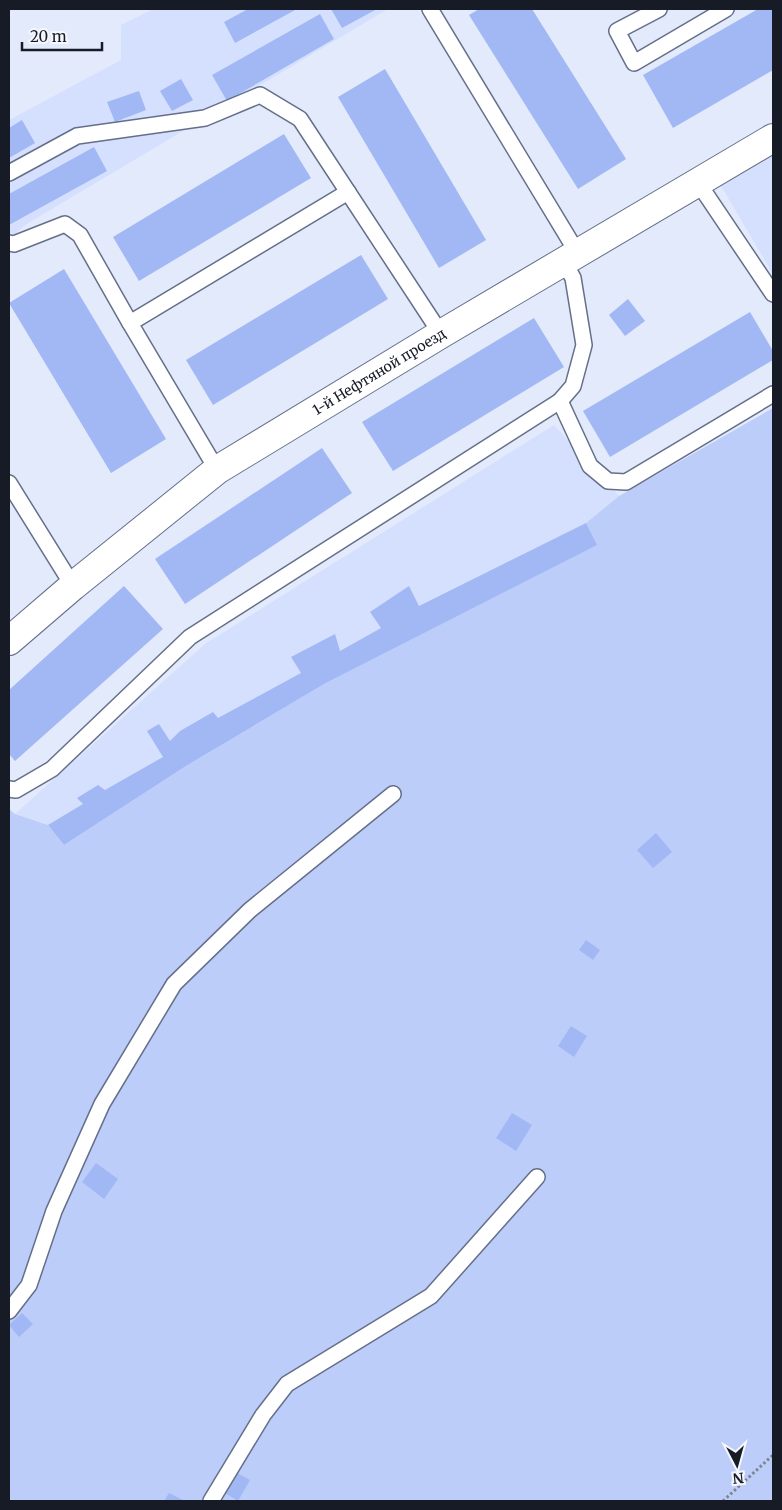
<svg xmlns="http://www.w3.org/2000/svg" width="782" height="1510" viewBox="0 0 782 1510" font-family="Merriweather,serif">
<rect width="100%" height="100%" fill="#e2eafc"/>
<g fill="#d5e0fe">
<polygon points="153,9 388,9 25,225 9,240 9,120 121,60 121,25"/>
<polygon points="773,154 773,274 721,186"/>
<polygon points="554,425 619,496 586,523 597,545 324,684 186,766 64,845 48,825 15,814 205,644"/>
</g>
<polygon fill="#bdcdf9" points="773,408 773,1501 9,1501 9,809 15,814 48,825 64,845 186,766 324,684 596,545 586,523 619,496"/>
<g fill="#a2b8f4">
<polygon points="248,9 297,9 235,43 224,22"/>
<polygon points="331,9 377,9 342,28"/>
<polygon points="479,9 532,9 626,159 578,189 469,15"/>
<polygon points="758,9 773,9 773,70 673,128 643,75"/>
<polygon points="320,14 334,39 227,101 212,75"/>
<polygon points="385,69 486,240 439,268 338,97"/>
<polygon points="181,79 193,100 172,111 160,91"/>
<polygon points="139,91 146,110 115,122 107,102"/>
<polygon points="22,120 35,143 9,158 9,128"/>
<polygon points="284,134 311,178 139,281 113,237"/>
<polygon points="94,147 107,171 9,225 9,194"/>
<polygon points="361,255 388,299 213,405 186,360"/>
<polygon points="64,269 166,439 111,473 9,303"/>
<polygon points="628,299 645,321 625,336 609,315"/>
<polygon points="750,312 773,351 773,360 610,457 583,411"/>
<polygon points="534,318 564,367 393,471 362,422"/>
<polygon points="322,448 352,493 185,604 155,559"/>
<polygon points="586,523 597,545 324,684 186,766 64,845 48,825 83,804 77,798 98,785 105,790 163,757 147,731 159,724 170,741 180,731 213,712 218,718 301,673 291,657 335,634 340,651 381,628 370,612 409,586 419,606"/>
<polygon points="124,586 163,629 15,761 9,754 9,690"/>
<polygon points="656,833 672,852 653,868 637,850"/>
<polygon points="586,940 600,950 593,960 579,950"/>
<polygon points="571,1026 587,1036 574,1057 558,1046"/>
<polygon points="512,1113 532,1125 516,1151 496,1138"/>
<polygon points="96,1163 118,1179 104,1199 82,1182"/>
<polygon points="22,1313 33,1324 19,1337 9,1325"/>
<polygon points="237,1473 250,1480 238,1501 225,1493"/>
<polygon points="169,1493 185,1501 164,1501"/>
</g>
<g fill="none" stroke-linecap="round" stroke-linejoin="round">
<defs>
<g id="lane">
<polyline points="430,9 578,254"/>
<polyline points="659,9 617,31 634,63 726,9"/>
<polyline points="9,173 77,136 205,118 260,95 300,119 441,334"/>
<polyline points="699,184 773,294"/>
<polyline points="9,243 14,244 65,224 80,235 130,323"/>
<polyline points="560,401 590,466 608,481 626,482 773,394"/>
<polyline points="217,470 130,323 348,192"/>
<polyline points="9,483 73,586"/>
<polyline points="9,789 16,790 52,769 190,637 560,401 573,386 584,345 573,278 564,262"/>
<polyline points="9,1311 29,1285 54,1211 102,1104 174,984 250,910 393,794"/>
<polyline points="211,1501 263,1415 287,1384 431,1296 537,1177"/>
</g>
<g id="secondary">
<path id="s1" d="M9,641L73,586L217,470L441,334L773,138"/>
</g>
</defs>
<use href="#lane" stroke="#656f8a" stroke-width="18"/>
<use href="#secondary" stroke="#656f8a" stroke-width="30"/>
<polyline stroke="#7e8492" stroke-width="3" stroke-dasharray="2.5 2.5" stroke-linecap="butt" points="723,1501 773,1455"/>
<use href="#lane" stroke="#fff" stroke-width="15"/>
<use href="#secondary" stroke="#fff" stroke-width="28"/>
</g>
<g text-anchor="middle" stroke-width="4" stroke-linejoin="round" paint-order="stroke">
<g font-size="14" fill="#171b26" stroke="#f5f7fd">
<text dy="5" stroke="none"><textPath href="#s1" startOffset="459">1-й Нефтяной проезд</textPath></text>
</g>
</g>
<rect width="782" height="1510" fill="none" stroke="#171b26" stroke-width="20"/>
<g transform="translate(737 1465) rotate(174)" stroke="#f5f7fd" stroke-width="4" paint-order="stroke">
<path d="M0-4L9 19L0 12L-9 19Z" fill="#171b26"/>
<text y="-8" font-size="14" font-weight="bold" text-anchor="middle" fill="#171b26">N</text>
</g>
<path d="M22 42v8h80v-8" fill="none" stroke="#171b26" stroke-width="2.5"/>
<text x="30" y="42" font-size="15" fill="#171b26" stroke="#f5f7fd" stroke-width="4" paint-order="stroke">20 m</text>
</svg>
